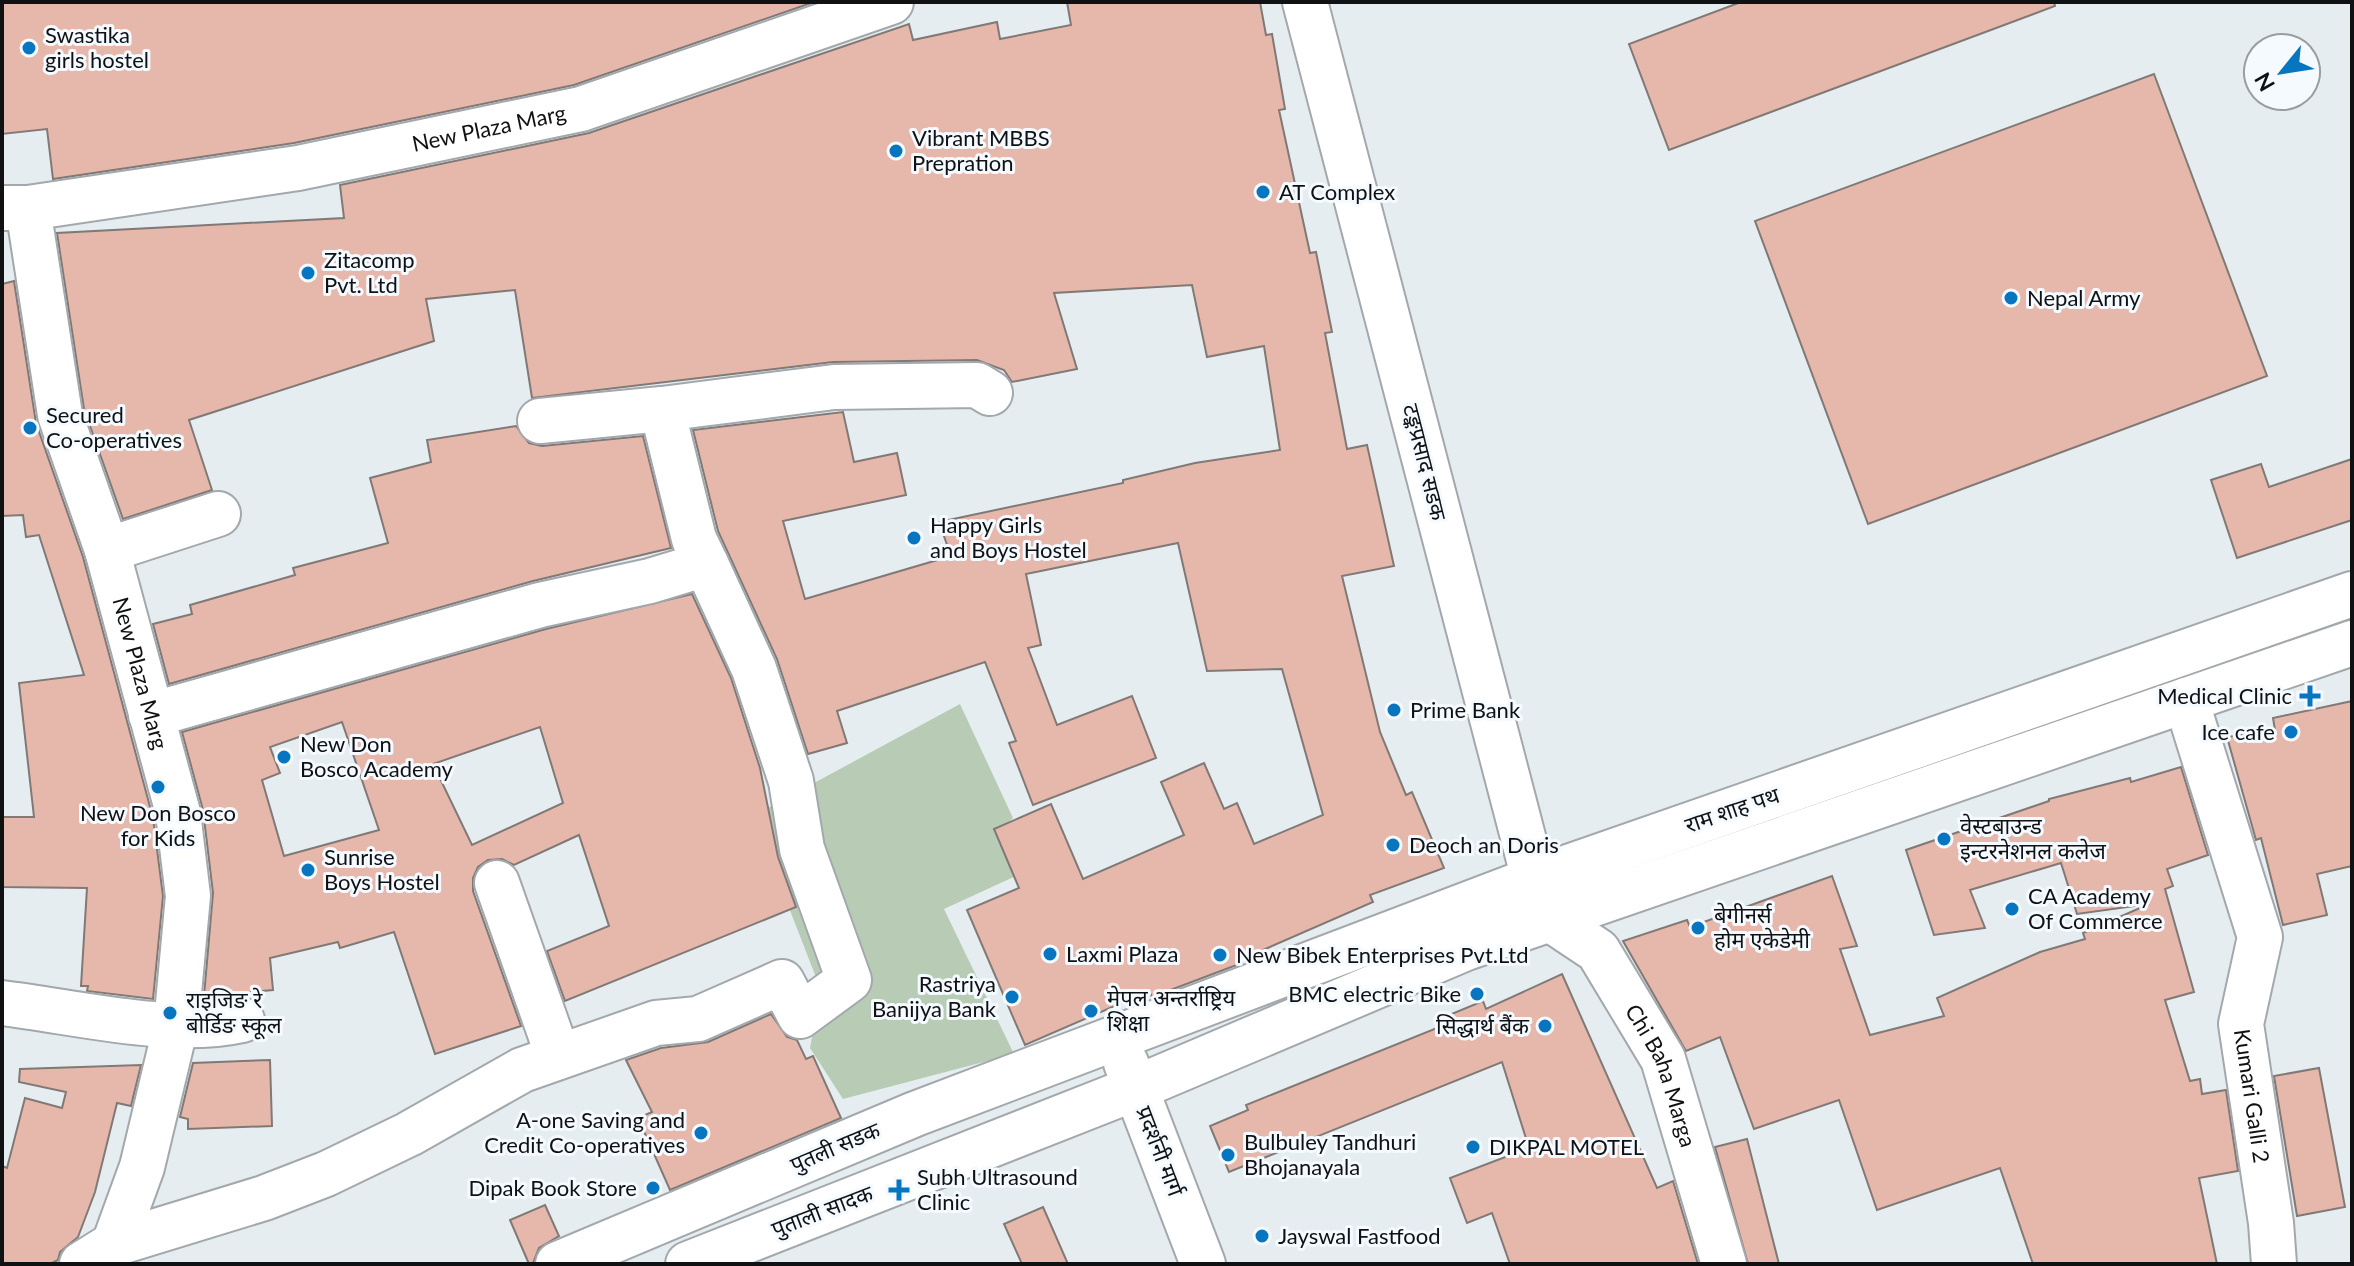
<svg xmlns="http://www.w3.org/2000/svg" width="2354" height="1266" viewBox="0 0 2354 1266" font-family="Lato,'Noto Sans Devanagari',sans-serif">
<rect width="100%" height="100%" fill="#e6edf1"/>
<polygon fill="#b8ccb5" points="960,704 1013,818 996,834 1020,874 944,909 1014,1054 843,1099 810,1048 818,1006 817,980 779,882 766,809"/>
<g fill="#e6b8ab" stroke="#807976" stroke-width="2" fill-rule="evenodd">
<polygon points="2,2 814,2 574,85 294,143 53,179 47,129 2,134"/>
<polygon points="1067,2 1260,2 1266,35 1272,34 1285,109 1279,110 1310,253 1316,252 1332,332 1325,333 1347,449 1367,445 1394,566 1342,576 1380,732 1406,795 1412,792 1444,868 1370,895 1373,902 1240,960 1242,963 1152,997 1149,991 1025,1045 967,910 1019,888 994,829 1051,804 1083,879 1184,835 1161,782 1204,763 1224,809 1237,803 1254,844 1323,815 1282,669 1207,671 1178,543 1026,574 1041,645 1028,648 1057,725 1132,696 1156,758 1033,805 1009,743 1016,741 985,662 837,711 847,743 808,754 777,659 718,531 693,430 843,412 854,462 897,453 906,495 783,521 805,599 951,556 939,522 1123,483 1123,480 1195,463 1280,450 1264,346 1207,357 1192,285 1054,293 1077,369 1012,382 1004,370 977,360 833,362 532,398 515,290 426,299 434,341 189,420 212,490 123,519 84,409 57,233 344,218 340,185 589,133 909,24 913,40 997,22 1000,39 1071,25"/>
<polygon points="1741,2 2054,2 2055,6 1669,150 1629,44"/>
<polygon points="2154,74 2267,376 1868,524 1755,221"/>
<polygon points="14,281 36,423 83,557 153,818 163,896 153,999 87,991 88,986 81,986 87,888 2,887 2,817 34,817 19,683 84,675 39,535 26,537 23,515 2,516 2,284"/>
<polygon points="516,426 529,443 542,446 643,436 671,548 533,581 169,684 153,624 192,614 190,605 295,575 293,568 388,543 370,478 431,462 427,440"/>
<polygon points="2352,459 2352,520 2237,558 2211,480 2261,464 2269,487"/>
<path d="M692,594L731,678L760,768L778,857L796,907L565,1001L547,951L609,926L579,835L514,865L502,859L488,860L478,867L473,878V891L521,1026L435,1054L394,932L340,948L338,942L270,958L273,990L204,996L213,893L203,810L182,732L546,629ZM342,722L379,830L284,856L262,780L280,773L270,747ZM540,727L563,803L472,845L433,764Z"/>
<polygon points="2352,701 2352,866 2317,874 2327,915 2283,925 2261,838 2256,840 2227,737 2275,730 2273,718"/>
<polygon points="2181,767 2208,855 2167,869 2173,886 2165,889 2194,992 2165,1000 2190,1081 2200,1079 2202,1094 2226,1090 2238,1171 2199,1178 2217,1264 2033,1264 2000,1168 1877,1210 1839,1100 1754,1129 1720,1037 1686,1051 1623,941 1687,920 1690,927 1832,876 1857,946 1840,949 1870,1035 1944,1016 1937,998 2040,952 2085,939 2083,933 2149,904 2077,914 2061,863 1970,890 1985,928 1934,935 1906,850 2049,801 2049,799 2130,778 2131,782"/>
<polygon points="1562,974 1657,1188 1673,1181 1698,1264 1510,1264 1492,1213 1467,1223 1450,1178 1529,1148 1502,1062 1229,1172 1210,1126 1248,1110 1246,1105 1452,1022 1449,1015 1483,1001 1486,1009"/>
<polygon points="771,1014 787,1037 797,1040 806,1059 813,1056 841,1118 670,1190 638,1118 652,1112 626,1060 661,1048 708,1042"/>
<polygon points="270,1060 272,1126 188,1129 188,1119 180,1117 193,1063"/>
<polygon points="141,1065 131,1106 117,1103 95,1192 78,1237 60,1252 58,1260 50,1264 2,1264 2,1166 7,1168 25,1098 62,1108 66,1092 19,1082 20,1069"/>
<polygon points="2319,1068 2345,1207 2297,1216 2274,1076"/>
<polygon points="1747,1139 1779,1264 1748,1264 1715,1147"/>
<polygon points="545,1205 559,1236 539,1248 533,1263 529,1264 510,1220"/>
<polygon points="1043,1207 1068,1264 1022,1264 1004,1224"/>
</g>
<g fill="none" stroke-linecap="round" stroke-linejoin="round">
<defs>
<g id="minor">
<path id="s1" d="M1305,2L1534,879L1550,919L1598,951L1663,1059L1724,1264"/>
<path id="s2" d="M2,208H28L298,168L581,109L891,2"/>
<path id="s3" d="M28,208L60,415L107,550L178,813L188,896L176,1025L142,1167L114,1244L82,1264"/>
<polyline points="540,421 662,409"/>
<polyline points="107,550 218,514"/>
<path id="s4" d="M2186,700L2260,937L2241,1024L2271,1223L2274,1264"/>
<polyline points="151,715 540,605 650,581 706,564 694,539 662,409 834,387 977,385 990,393"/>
<polyline points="497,883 558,1056"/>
<path d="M2,1003C77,1012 169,1036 242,1020"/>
<polyline points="114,1244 264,1198 326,1174 409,1134 522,1070 656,1023 698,1019 782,982 800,1016 849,980 802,849 791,781 754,669 706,564"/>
</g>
<g id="major">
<polyline points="1126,1063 1203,1264"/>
<polyline points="558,1264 915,1114 1534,879 2352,594"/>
<polyline points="688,1264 1136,1088 1466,948 2352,643"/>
</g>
</defs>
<use href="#minor" stroke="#a3a8ad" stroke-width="48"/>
<use href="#major" stroke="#a3a8ad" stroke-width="48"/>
<use href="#minor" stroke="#fff" stroke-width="44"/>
<use href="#major" stroke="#fff" stroke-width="44"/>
</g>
<g fill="#0875c0" stroke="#f4faff" stroke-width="3">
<circle cx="29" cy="48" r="8"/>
<circle cx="896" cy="151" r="8"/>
<circle cx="1263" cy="192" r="8"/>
<circle cx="308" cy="273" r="8"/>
<circle cx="2011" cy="298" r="8"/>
<circle cx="30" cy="428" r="8"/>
<circle cx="914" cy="538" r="8"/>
<path d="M2306 684h8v8h8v8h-8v8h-8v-8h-8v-8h8z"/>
<circle cx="1394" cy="710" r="8"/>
<circle cx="2291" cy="732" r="8"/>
<circle cx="284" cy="757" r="8"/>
<circle cx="158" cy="787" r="8"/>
<circle cx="1944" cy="839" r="8"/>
<circle cx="1393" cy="845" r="8"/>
<circle cx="308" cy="870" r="8"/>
<circle cx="2012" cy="909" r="8"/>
<circle cx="1698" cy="928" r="8"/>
<circle cx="1050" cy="954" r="8"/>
<circle cx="1220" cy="955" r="8"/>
<circle cx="1477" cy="994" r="8"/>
<circle cx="1012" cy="997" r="8"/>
<circle cx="1091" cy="1011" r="8"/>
<circle cx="170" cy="1013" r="8"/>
<circle cx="1545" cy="1026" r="8"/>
<circle cx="701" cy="1133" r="8"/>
<circle cx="1473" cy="1147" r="8"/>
<circle cx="1228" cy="1155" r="8"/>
<circle cx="653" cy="1188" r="8"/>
<path d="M895 1178h8v8h8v8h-8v8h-8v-8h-8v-8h8z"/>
<circle cx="1262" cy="1236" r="8"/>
</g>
<g text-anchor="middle" stroke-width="6" stroke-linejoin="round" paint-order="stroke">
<g font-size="22" fill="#0f1112" stroke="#f4faff" text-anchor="start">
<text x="45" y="43">Swastika<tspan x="45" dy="25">girls hostel</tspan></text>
<text x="912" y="146">Vibrant MBBS<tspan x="912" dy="25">Prepration</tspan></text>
<text x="1279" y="200">AT Complex</text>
<text x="324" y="268">Zitacomp<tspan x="324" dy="25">Pvt. Ltd</tspan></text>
<text x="2027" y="306">Nepal Army</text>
<text x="46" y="423">Secured<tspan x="46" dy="25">Co-operatives</tspan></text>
<text x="930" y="533">Happy Girls<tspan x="930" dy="25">and Boys Hostel</tspan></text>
<text x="2292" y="704" text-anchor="end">Medical Clinic</text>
<text x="1410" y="718">Prime Bank</text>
<text x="2275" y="740" text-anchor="end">Ice cafe</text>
<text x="300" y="752">New Don<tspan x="300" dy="25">Bosco Academy</tspan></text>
<text x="158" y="821" text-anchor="middle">New Don Bosco<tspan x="158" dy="25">for Kids</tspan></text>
<text x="1960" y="834">वेस्टबाउन्ड<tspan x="1960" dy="25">इन्टरनेशनल कलेज</tspan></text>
<text x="1409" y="853">Deoch an Doris</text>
<text x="324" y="865">Sunrise<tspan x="324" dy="25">Boys Hostel</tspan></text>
<text x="2028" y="904">CA Academy<tspan x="2028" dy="25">Of Commerce</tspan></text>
<text x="1714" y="923">बेगीनर्स<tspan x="1714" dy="25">होम एकेडेमी</tspan></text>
<text x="1066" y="962">Laxmi Plaza</text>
<text x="1236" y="963">New Bibek Enterprises Pvt.Ltd</text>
<text x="996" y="992" text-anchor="end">Rastriya<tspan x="996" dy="25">Banijya Bank</tspan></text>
<text x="1461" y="1002" text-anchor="end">BMC electric Bike</text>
<text x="1107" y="1006">मेपल अन्तर्राष्ट्रिय<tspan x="1107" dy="25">शिक्षा</tspan></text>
<text x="186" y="1008">राइजिङ रे<tspan x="186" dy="25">बोर्डिङ स्कूल</tspan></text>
<text x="1529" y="1034" text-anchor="end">सिद्धार्थ बैंक</text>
<text x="685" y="1128" text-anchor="end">A-one Saving and<tspan x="685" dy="25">Credit Co-operatives</tspan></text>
<text x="1244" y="1150">Bulbuley Tandhuri<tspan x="1244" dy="25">Bhojanayala</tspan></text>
<text x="1489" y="1155">DIKPAL MOTEL</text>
<text x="917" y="1185">Subh Ultrasound<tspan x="917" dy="25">Clinic</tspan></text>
<text x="637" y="1196" text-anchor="end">Dipak Book Store</text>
<text x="1278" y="1244">Jayswal Fastfood</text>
</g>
<g font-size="22" fill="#0f1112" stroke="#f4faff">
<text dy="8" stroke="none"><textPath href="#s2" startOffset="494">New Plaza Marg</textPath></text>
<text transform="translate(1425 462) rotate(76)" y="8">टङ्कप्रसाद सडक</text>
<text dy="8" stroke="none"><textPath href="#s3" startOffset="480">New Plaza Marg</textPath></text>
<text transform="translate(1732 810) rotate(-19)" y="8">राम शाह पथ</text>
<text dy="8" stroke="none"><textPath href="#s1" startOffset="1148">Chi Baha Marga</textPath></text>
<text dy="8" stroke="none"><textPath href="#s4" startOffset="410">Kumari Galli 2</textPath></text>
<text transform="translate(835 1147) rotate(-23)" y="8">पुतली सडक</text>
<text transform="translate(1160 1151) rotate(69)" y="8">प्रदर्शनी मार्ग</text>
<text transform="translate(822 1211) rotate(-21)" y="8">पुताली सादक</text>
</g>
</g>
<rect width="2354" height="1266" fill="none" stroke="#0f1112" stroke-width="8"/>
<g transform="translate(2282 72) rotate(240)"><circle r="38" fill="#f4faff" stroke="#989da0" stroke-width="2"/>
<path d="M0-6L14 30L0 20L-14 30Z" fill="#0875c0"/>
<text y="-12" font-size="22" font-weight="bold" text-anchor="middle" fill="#0f1112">N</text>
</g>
</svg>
